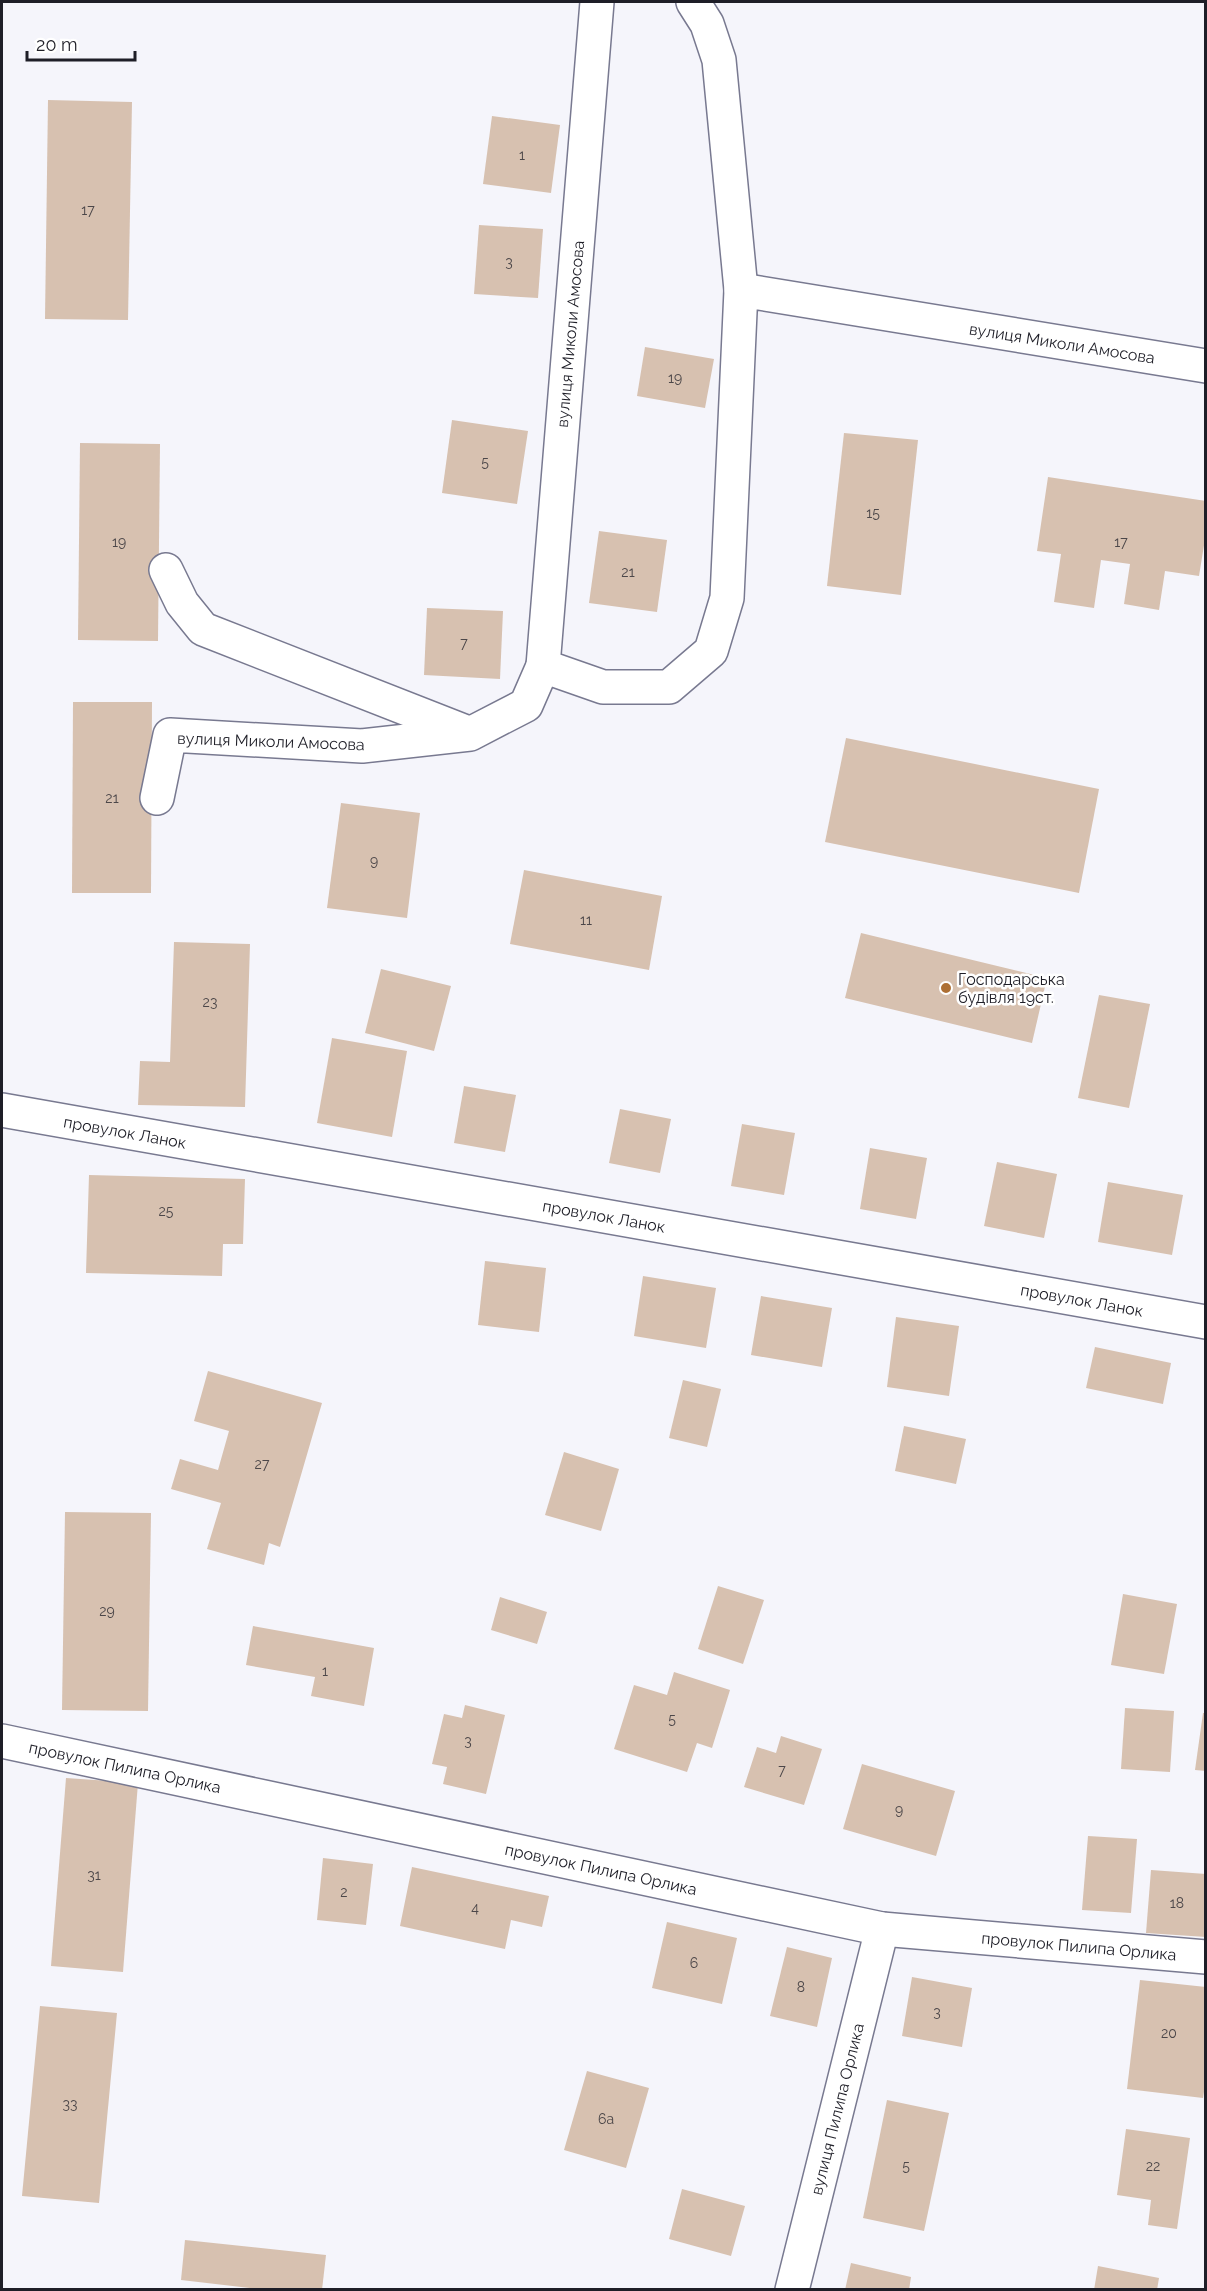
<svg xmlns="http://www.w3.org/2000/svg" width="1207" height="2291" viewBox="0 0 1207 2291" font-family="Raleway,sans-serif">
<rect width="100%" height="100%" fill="#f5f5fb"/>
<g fill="#d7c1b0">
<polygon points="48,100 132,102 128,320 45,319"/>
<polygon points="492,116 560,125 551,193 483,184"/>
<polygon points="479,225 543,229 538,298 474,294"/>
<polygon points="645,347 714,359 705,408 637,396"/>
<polygon points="452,420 528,431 517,504 442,493"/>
<polygon points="844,433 918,440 901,595 827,586"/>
<polygon points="80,443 160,444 158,641 78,640"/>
<polygon points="1048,477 1206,501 1206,533 1199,576 1165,571 1159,610 1124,604 1130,564 1101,560 1094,608 1054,602 1061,554 1037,551"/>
<polygon points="599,531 667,540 657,612 589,603"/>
<polygon points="427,608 503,611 500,679 424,675"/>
<polygon points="73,702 152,702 151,893 72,893"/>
<polygon points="846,738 1099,789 1079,893 825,842"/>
<polygon points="341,803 420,813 407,918 327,908"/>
<polygon points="524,870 662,896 649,970 510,944"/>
<polygon points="861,933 1047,978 1032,1043 845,998"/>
<polygon points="174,942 250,944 245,1107 138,1105 140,1061 170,1062"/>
<polygon points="381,969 451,986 434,1051 365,1033"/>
<polygon points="1099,995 1150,1004 1129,1108 1078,1098"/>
<polygon points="332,1038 407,1051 392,1137 317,1123"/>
<polygon points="464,1086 516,1095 505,1152 454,1143"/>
<polygon points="620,1109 671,1119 660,1173 609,1163"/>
<polygon points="742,1124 795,1133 784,1195 731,1186"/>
<polygon points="870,1148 927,1158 916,1219 860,1209"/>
<polygon points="997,1162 1057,1174 1044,1238 984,1226"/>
<polygon points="89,1175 245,1179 243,1244 223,1244 222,1276 86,1273"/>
<polygon points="1108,1182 1183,1195 1172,1255 1098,1242"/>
<polygon points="485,1261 546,1268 539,1332 478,1325"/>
<polygon points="643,1276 716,1288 706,1348 634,1336"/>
<polygon points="761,1296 832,1308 822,1367 751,1355"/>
<polygon points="896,1317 959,1326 949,1396 887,1387"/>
<polygon points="1095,1347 1171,1363 1163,1404 1086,1388"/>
<polygon points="208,1371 322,1403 280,1547 269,1543 264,1565 207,1549 221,1503 171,1489 180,1459 218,1470 229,1431 194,1421"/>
<polygon points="683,1380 721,1389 707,1447 669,1438"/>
<polygon points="904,1426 966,1439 956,1484 895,1471"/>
<polygon points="564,1452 619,1469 601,1531 545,1515"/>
<polygon points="65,1512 151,1513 148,1711 62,1710"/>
<polygon points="718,1586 764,1600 743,1664 698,1649"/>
<polygon points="1123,1594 1177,1604 1164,1674 1111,1665"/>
<polygon points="500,1597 547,1612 537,1644 491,1630"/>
<polygon points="253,1626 374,1648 364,1706 311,1696 315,1677 246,1665"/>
<polygon points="674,1672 730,1690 712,1748 697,1743 687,1772 614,1749 634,1685 667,1695"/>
<polygon points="465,1705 505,1715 486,1794 443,1784 447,1767 432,1764 444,1714 462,1718"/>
<polygon points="1125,1708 1174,1711 1170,1772 1121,1769"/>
<polygon points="1203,1713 1206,1713 1206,1771 1195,1770"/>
<polygon points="781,1736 822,1749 804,1805 744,1787 757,1747 776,1753"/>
<polygon points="862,1764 955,1791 936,1856 843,1829"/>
<polygon points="66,1778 138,1783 123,1972 51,1966"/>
<polygon points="1088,1836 1137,1839 1131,1913 1082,1910"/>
<polygon points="323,1858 373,1864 366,1925 317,1920"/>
<polygon points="412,1867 549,1896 542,1927 511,1920 505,1949 400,1926"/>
<polygon points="1151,1870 1206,1874 1206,1937 1146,1933"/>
<polygon points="667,1922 737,1938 722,2004 652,1988"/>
<polygon points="787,1947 832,1958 817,2027 770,2016"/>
<polygon points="912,1977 972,1988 962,2047 902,2036"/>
<polygon points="1140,1980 1206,1987 1206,2079 1203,2098 1127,2089"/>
<polygon points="40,2006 117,2013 99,2203 22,2196"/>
<polygon points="587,2071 649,2088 626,2168 564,2150"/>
<polygon points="887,2100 949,2113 924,2231 863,2218"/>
<polygon points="1126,2129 1190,2138 1177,2229 1148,2225 1151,2200 1117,2195"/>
<polygon points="682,2189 745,2206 731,2256 669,2239"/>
<polygon points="185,2240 326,2255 322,2290 267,2290 181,2280"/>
<polygon points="851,2263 911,2277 909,2290 845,2290"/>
<polygon points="1098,2266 1159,2278 1157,2290 1094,2290"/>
</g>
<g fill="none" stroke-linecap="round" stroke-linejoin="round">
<defs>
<g id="minor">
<polyline points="597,2 543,666 603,687 669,687 711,651 727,598 741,290 1206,366"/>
<polyline points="693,2 707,24 719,60 741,290"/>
<polyline points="166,570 182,603 203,629 466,732"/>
<polyline points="157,798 170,735 362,746 470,734 526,705 543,666"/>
<polyline points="2,1110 1206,1322"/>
<polyline points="2,1741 882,1929 1206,1957"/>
<polyline points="792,2290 882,1929"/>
</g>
</defs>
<use href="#minor" stroke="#787990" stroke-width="36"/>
<use href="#minor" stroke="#fff" stroke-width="33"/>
</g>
<circle fill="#ad6f34" stroke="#fff" stroke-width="2" cx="946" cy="988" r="6"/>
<g text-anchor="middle" stroke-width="5" stroke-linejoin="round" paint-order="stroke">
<g font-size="14" fill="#4c4749">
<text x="522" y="160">1</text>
<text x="88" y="215">17</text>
<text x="509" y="267">3</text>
<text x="675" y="383">19</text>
<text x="485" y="467">5</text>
<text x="873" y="518">15</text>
<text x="119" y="547">19</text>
<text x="1121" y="547">17</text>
<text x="628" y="577">21</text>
<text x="464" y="648">7</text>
<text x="112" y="803">21</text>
<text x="374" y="866">9</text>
<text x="586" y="925">11</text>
<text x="210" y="1007">23</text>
<text x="166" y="1216">25</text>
<text x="262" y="1469">27</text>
<text x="107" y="1616">29</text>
<text x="325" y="1676">1</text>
<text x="672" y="1724">5</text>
<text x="468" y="1746">3</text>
<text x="782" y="1775">7</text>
<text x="899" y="1815">9</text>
<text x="94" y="1880">31</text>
<text x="344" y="1897">2</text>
<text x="1177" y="1908">18</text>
<text x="475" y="1913">4</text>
<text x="694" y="1968">6</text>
<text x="801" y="1992">8</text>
<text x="937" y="2017">3</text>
<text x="1169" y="2038">20</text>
<text x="70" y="2109">33</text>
<text x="606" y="2124">6а</text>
<text x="906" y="2171">5</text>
<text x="1153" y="2171">22</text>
</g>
<g font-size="16" fill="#1e1e27" stroke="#fff">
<text transform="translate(570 334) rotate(-85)" y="6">вулиця Миколи Амосова</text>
<text transform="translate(1062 343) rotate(9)" y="6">вулиця Миколи Амосова</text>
<text transform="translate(271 741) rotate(2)" y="6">вулиця Миколи Амосова</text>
<text transform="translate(125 1132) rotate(10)" y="6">провулок Ланок</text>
<text transform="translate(604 1216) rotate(10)" y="6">провулок Ланок</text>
<text transform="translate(1082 1300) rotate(10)" y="6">провулок Ланок</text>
<text transform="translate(125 1767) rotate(12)" y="6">провулок Пилипа Орлика</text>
<text transform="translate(601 1869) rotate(12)" y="6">провулок Пилипа Орлика</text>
<text transform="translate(1079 1946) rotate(5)" y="6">провулок Пилипа Орлика</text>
<text transform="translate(837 2109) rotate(-76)" y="6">вулиця Пилипа Орлика</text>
</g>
<g font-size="16" fill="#1e1e27" stroke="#fff" text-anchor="start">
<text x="958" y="985">Господарська<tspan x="958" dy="18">будівля 19ст.</tspan></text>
</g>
</g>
<rect width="1207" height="2291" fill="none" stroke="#1e1e27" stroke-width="6"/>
<path d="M27 51v9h108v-9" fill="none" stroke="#1e1e27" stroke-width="3"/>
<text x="36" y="51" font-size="18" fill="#1e1e27" stroke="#ffffff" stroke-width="4.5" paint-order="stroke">20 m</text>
</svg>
